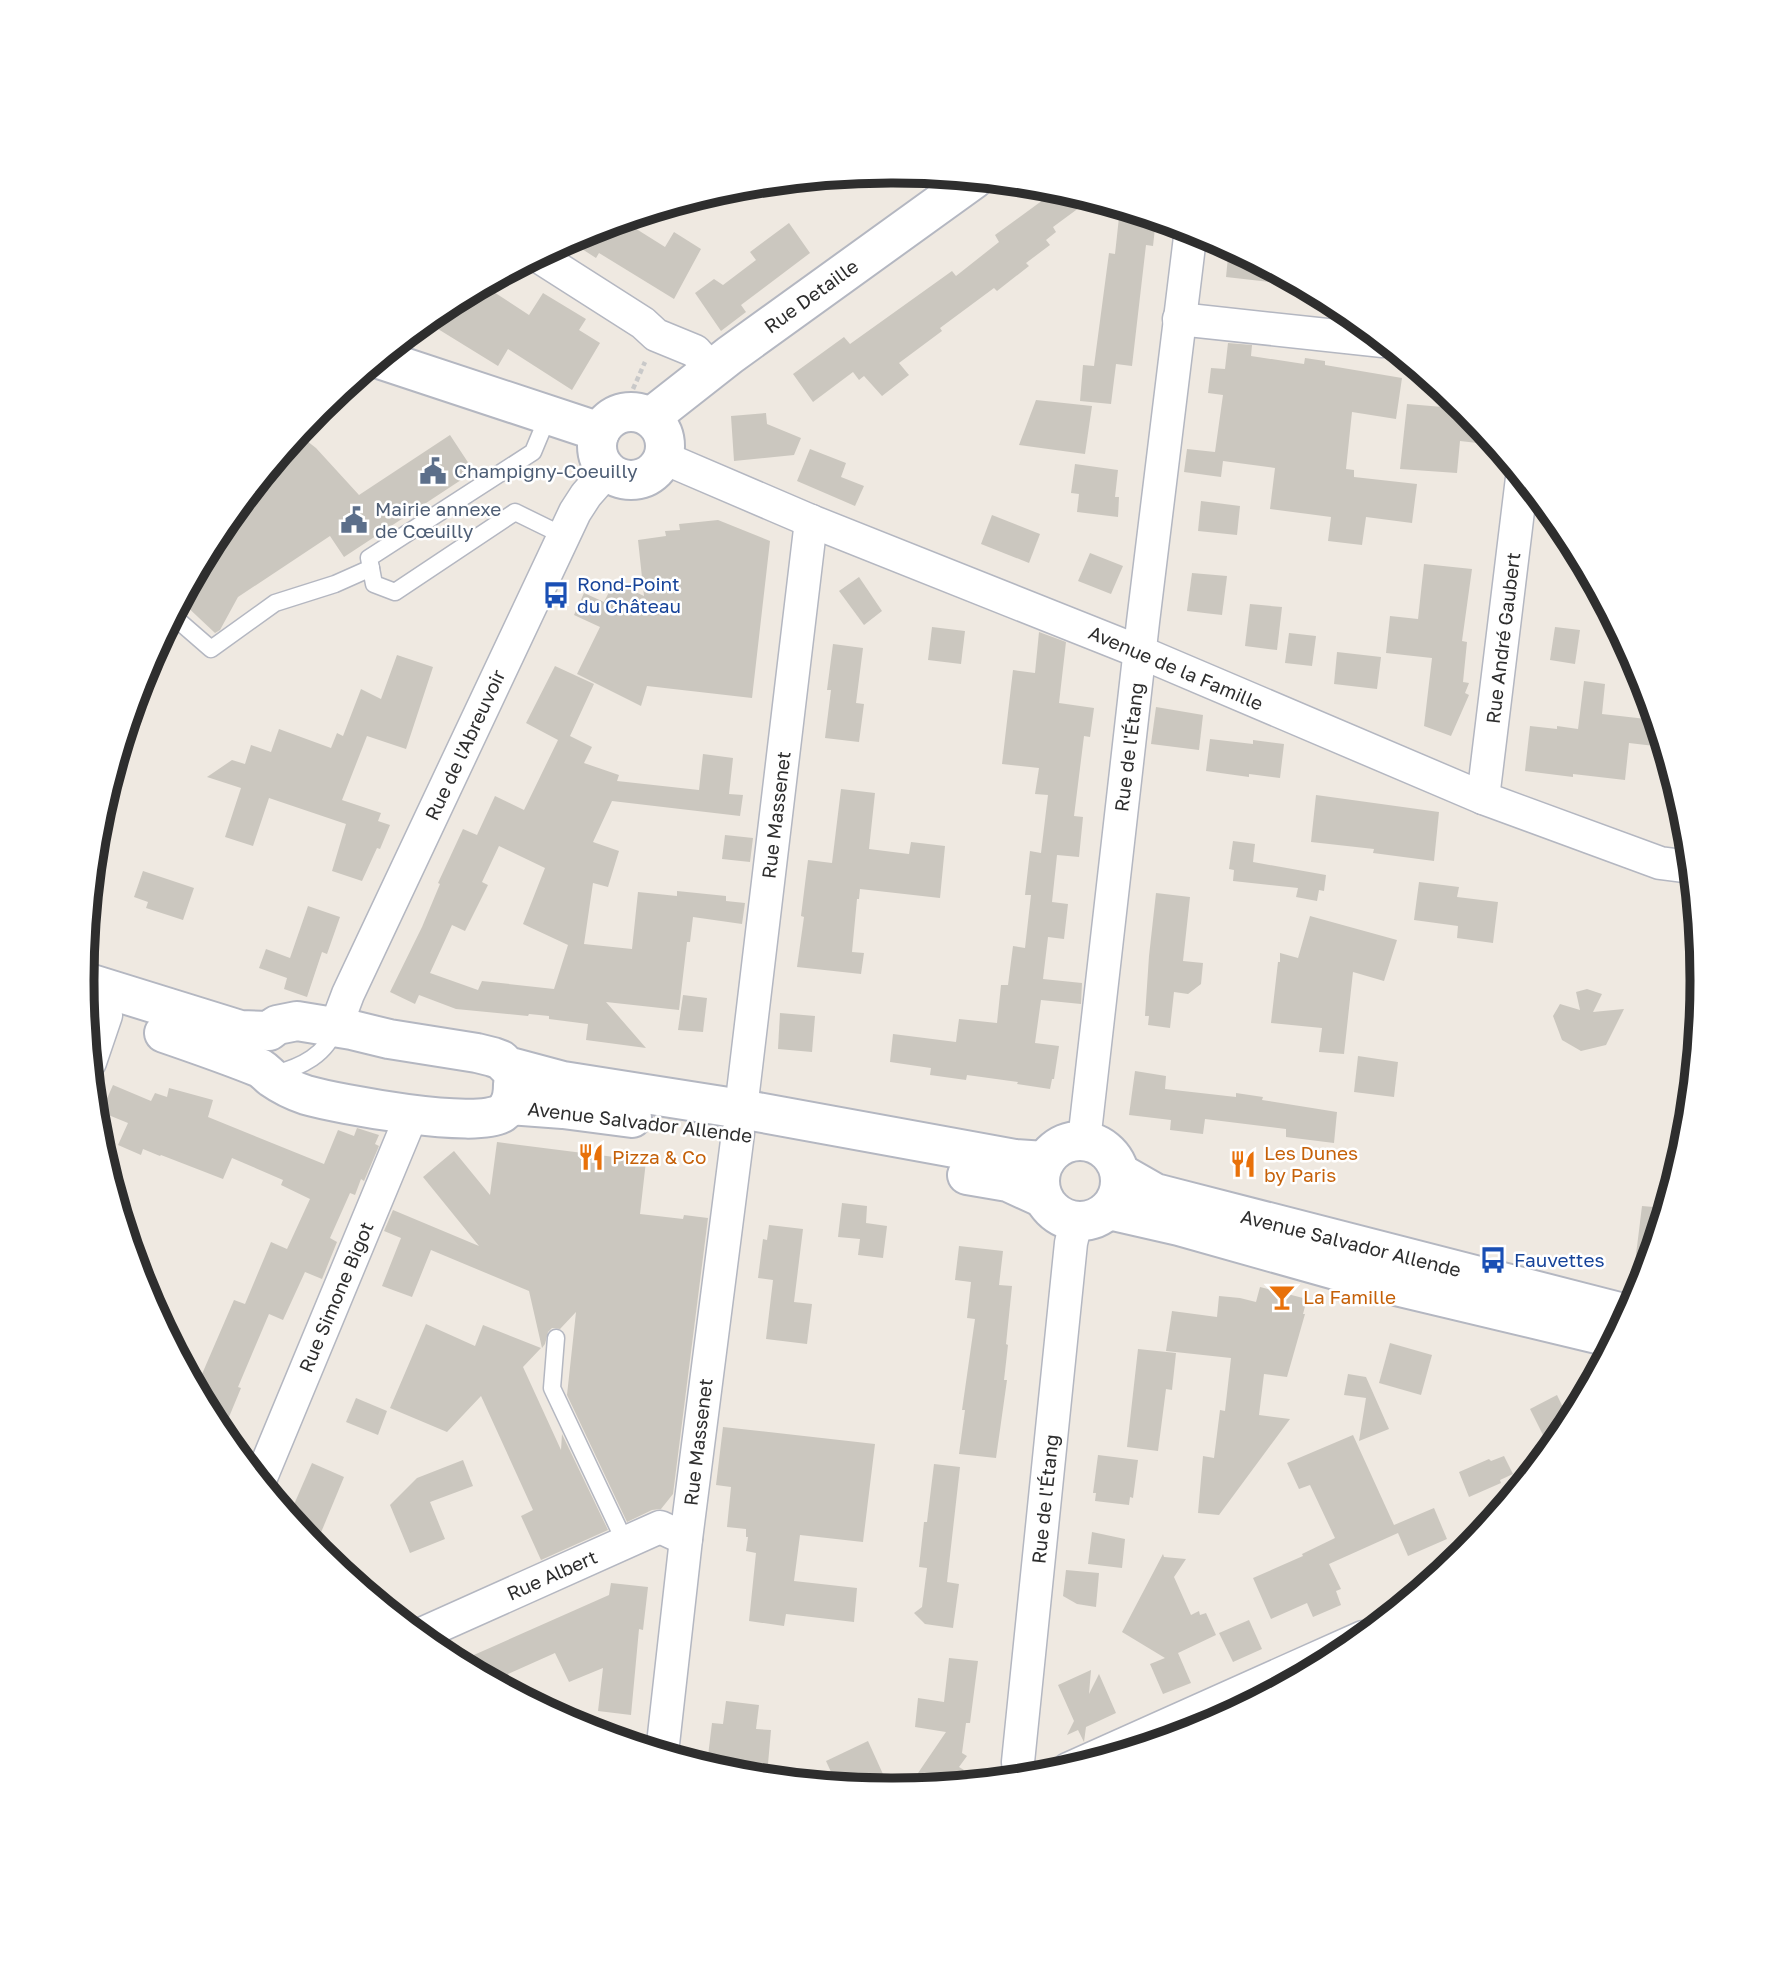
<svg xmlns="http://www.w3.org/2000/svg" width="1784" height="1961" viewBox="0 0 1784 1961" font-family="'Golos Text',sans-serif">
<rect width="100%" height="100%" fill="#efe9e1"/>
<g fill="#cbc7bf" fill-rule="evenodd">
<polygon points="1058,189 1091,199 1053,227 1056,232 1046,240 1050,245 1026,263 1029,266 997,291 994,288 940,328 942,331 899,363 909,375 882,396 864,376 859,380 853,372 813,402 793,374 844,337 850,344 952,271 956,276 999,242 995,235"/>
<polygon points="1120,208 1156,219 1153,246 1146,245 1132,366 1116,364 1111,404 1080,401 1083,365 1094,366 1109,253 1115,254"/>
<polygon points="622,220 665,247 674,232 701,249 674,299 599,253 596,258 568,240 582,232"/>
<polygon points="789,223 810,253 741,305 746,312 721,331 695,293 714,279 723,285 756,260 750,252"/>
<polygon points="1229,247 1298,284 1297,285 1226,277"/>
<polygon points="483,285 529,315 543,293 586,319 579,330 600,343 572,390 508,349 498,366 425,321 442,307"/>
<polygon points="1228,343 1252,345 1251,356 1304,364 1305,358 1325,361 1325,365 1402,378 1396,419 1352,412 1346,469 1354,470 1354,477 1417,484 1412,523 1366,517 1362,545 1328,541 1331,517 1270,509 1275,468 1223,461 1221,477 1184,472 1187,449 1215,452 1223,395 1208,393 1211,368 1225,369"/>
<polygon points="1445,392 1465,408 1495,445 1460,441 1457,473 1400,469 1407,404 1443,407"/>
<polygon points="1036,400 1092,406 1085,454 1019,445"/>
<polygon points="766,413 767,424 801,438 794,455 734,461 731,416"/>
<polygon points="298,434 316,448 359,495 450,435 475,473 461,480 344,557 330,536 238,597 220,630 215,633 181,601 219,530"/>
<polygon points="810,449 846,463 841,477 864,486 855,506 797,481"/>
<polygon points="1075,464 1118,470 1115,497 1119,497 1118,517 1077,512 1079,494 1071,493"/>
<polygon points="1201,501 1240,506 1237,535 1198,531"/>
<polygon points="992,515 1040,534 1029,563 981,544"/>
<polygon points="718,520 770,541 752,698 647,686 641,706 577,674 600,627 574,615 584,593 604,602 614,582 644,596 638,540 666,536 665,531 680,530 679,524"/>
<polygon points="1090,553 1123,566 1111,594 1078,581"/>
<polygon points="1424,564 1472,569 1462,641 1467,642 1463,682 1469,683 1465,693 1469,695 1451,736 1424,726 1432,658 1386,653 1390,616 1418,619"/>
<polygon points="1192,573 1227,576 1222,615 1187,611"/>
<polygon points="859,577 882,611 864,625 839,591"/>
<polygon points="1250,604 1282,607 1277,650 1245,646"/>
<polygon points="932,627 965,631 961,664 928,660"/>
<polygon points="1555,627 1580,630 1575,664 1550,660"/>
<polygon points="1039,632 1066,642 1059,703 1094,708 1090,737 1084,736 1074,816 1083,817 1079,857 1057,855 1052,902 1068,904 1064,939 1048,937 1043,979 1082,983 1081,1004 1041,1000 1035,1043 1059,1046 1054,1079 1052,1079 1050,1089 1017,1084 1018,1082 967,1075 966,1080 930,1075 931,1068 890,1062 893,1034 956,1042 959,1019 997,1023 1001,985 1008,985 1013,946 1025,948 1031,895 1025,895 1030,851 1041,853 1048,795 1035,794 1039,768 1002,764 1013,670 1035,673"/>
<polygon points="1289,633 1316,636 1312,666 1285,663"/>
<polygon points="833,644 863,648 856,703 864,704 859,742 825,738 831,690 827,690"/>
<polygon points="1337,652 1381,657 1377,689 1334,684"/>
<polygon points="397,655 433,667 406,749 367,736 342,800 381,813 378,821 390,825 380,849 377,848 362,881 332,871 346,824 269,798 253,846 225,837 241,788 207,777 232,760 245,764 251,745 271,752 279,729 331,748 337,733 343,736 361,689 381,699"/>
<path d="M555,666L594,684L570,736L592,747L584,763L619,775L617,781L699,790L703,754L733,758L729,794L743,795L740,816L612,801L593,842L619,851L608,887L593,883L584,944L632,949L638,892L677,896V891L726,896V901L745,903L742,924L693,917L690,942H687L679,1010L606,1002L646,1048L586,1040L588,1024L549,1019V1016L529,1014L528,1016L456,1009L419,995L415,1004L390,992L422,927L440,884L438,883L463,829L477,835L495,796L524,810L558,740L526,723ZM499,846L545,868L523,924L568,945L554,989L482,981L478,990L430,973L452,925L465,931L488,885L482,882Z"/>
<polygon points="1584,681 1605,684 1602,714 1655,720 1663,747 1629,743 1625,780 1573,774 1573,777 1525,771 1530,726 1557,729 1557,726 1578,729"/>
<polygon points="1156,707 1203,715 1199,750 1151,744"/>
<polygon points="1210,739 1253,744 1253,740 1284,744 1280,778 1249,774 1249,777 1206,771"/>
<polygon points="841,789 875,793 869,849 909,854 911,842 945,846 940,898 860,889 859,899 857,899 852,952 864,953 861,974 797,967 804,917 801,916 808,860 832,863"/>
<polygon points="1316,795 1439,812 1434,861 1373,853 1374,849 1311,842"/>
<polygon points="725,835 753,838 750,862 722,859"/>
<polygon points="1233,841 1255,844 1253,862 1326,875 1324,891 1319,890 1317,901 1296,897 1298,888 1233,881 1234,870 1229,869"/>
<polygon points="143,871 194,888 183,920 146,908 148,902 134,897"/>
<polygon points="1419,882 1459,887 1457,897 1498,902 1493,943 1457,938 1458,926 1414,920"/>
<polygon points="1156,893 1190,897 1183,961 1203,963 1201,984 1188,994 1174,992 1170,1028 1148,1025 1149,1016 1145,1016 1149,956"/>
<polygon points="308,906 340,917 327,954 322,952 307,997 284,989 287,978 259,968 266,949 290,958"/>
<polygon points="1310,916 1397,940 1384,981 1353,972 1344,1054 1319,1052 1322,1028 1271,1023 1278,962 1280,962 1280,953 1298,958"/>
<polygon points="1587,989 1602,994 1593,1012 1624,1009 1606,1045 1581,1051 1562,1040 1553,1016 1560,1004 1580,1010 1576,992"/>
<polygon points="683,995 707,998 703,1032 678,1030"/>
<polygon points="780,1013 815,1016 812,1052 778,1049"/>
<polygon points="1358,1056 1398,1062 1394,1097 1354,1092"/>
<polygon points="1135,1071 1166,1076 1165,1089 1236,1097 1236,1093 1263,1097 1262,1100 1337,1112 1334,1143 1286,1137 1286,1129 1205,1119 1203,1134 1170,1130 1171,1120 1129,1115"/>
<polygon points="113,1085 151,1101 155,1093 167,1097 169,1088 213,1100 208,1117 324,1164 338,1130 354,1136 357,1128 379,1135 375,1144 379,1146 364,1181 361,1179 355,1195 350,1193 330,1238 337,1242 322,1279 305,1272 283,1320 269,1314 238,1387 241,1388 222,1434 196,1388 234,1300 245,1304 271,1242 287,1249 310,1199 281,1185 283,1180 232,1158 223,1179 161,1155 160,1156 143,1149 141,1155 118,1145 128,1123 101,1112"/>
<polygon points="497,1142 646,1161 640,1214 683,1219 684,1215 708,1218 673,1494 661,1509 652,1510 627,1522 567,1395 576,1312 560,1329 552,1328 548,1332 545,1344 542,1348 529,1291 431,1250 412,1297 382,1286 401,1238 384,1231 393,1210 479,1246 423,1177 454,1151 490,1195"/>
<polygon points="842,1203 867,1206 866,1223 887,1226 883,1258 858,1255 860,1239 838,1237"/>
<polygon points="1642,1206 1665,1208 1645,1273 1634,1271"/>
<polygon points="769,1225 803,1229 794,1302 812,1304 807,1344 766,1339 773,1280 758,1278 763,1239 767,1240"/>
<polygon points="959,1246 1003,1251 999,1285 1012,1286 1006,1344 1008,1345 1004,1380 1007,1380 996,1458 959,1454 965,1410 962,1410 975,1319 967,1318 971,1282 955,1280"/>
<polygon points="1260,1287 1307,1299 1303,1314 1305,1314 1287,1377 1264,1374 1259,1415 1290,1419 1219,1515 1198,1513 1203,1456 1214,1458 1220,1410 1225,1411 1231,1358 1166,1351 1172,1311 1217,1317 1219,1296 1240,1298 1256,1302"/>
<polygon points="426,1324 475,1346 483,1325 541,1348 523,1367 561,1450 562,1434 608,1530 541,1560 521,1516 533,1510 481,1396 447,1432 390,1408"/>
<polygon points="1390,1343 1432,1355 1421,1395 1379,1383"/>
<polygon points="1138,1349 1176,1353 1172,1390 1166,1389 1158,1451 1127,1447"/>
<polygon points="1348,1374 1366,1377 1389,1429 1359,1441 1366,1398 1344,1395"/>
<polygon points="1557,1395 1570,1422 1565,1431 1550,1449 1530,1409"/>
<polygon points="356,1398 387,1411 378,1435 346,1422"/>
<polygon points="723,1427 875,1444 863,1542 800,1535 794,1581 857,1588 854,1622 786,1614 784,1626 749,1621 756,1553 746,1551 748,1537 746,1537 746,1529 727,1527 731,1487 716,1485"/>
<polygon points="1353,1435 1394,1525 1434,1508 1447,1539 1408,1556 1398,1533 1329,1564 1341,1589 1336,1591 1341,1605 1313,1617 1307,1603 1271,1619 1253,1578 1303,1556 1302,1554 1335,1538 1310,1485 1299,1489 1287,1463"/>
<polygon points="1098,1455 1138,1460 1133,1498 1130,1497 1129,1505 1095,1501 1096,1493 1093,1493"/>
<polygon points="1504,1456 1513,1474 1500,1480 1501,1483 1469,1497 1459,1472 1489,1459 1491,1461"/>
<polygon points="463,1460 473,1486 430,1502 445,1539 410,1553 390,1505 417,1478"/>
<polygon points="312,1463 344,1477 315,1547 289,1516"/>
<polygon points="934,1464 960,1467 947,1582 959,1584 953,1628 925,1624 914,1613 922,1607 927,1568 919,1567 924,1522 927,1522"/>
<polygon points="1092,1532 1125,1539 1122,1568 1088,1564"/>
<polygon points="1163,1554 1164,1557 1186,1559 1174,1577 1191,1615 1199,1611 1200,1615 1206,1613 1216,1635 1178,1653 1191,1683 1163,1694 1150,1664 1165,1658 1122,1632"/>
<polygon points="1066,1570 1099,1573 1096,1607 1077,1604 1063,1596"/>
<polygon points="611,1583 648,1587 643,1630 639,1629 631,1715 598,1711 603,1668 569,1682 555,1653 508,1674 517,1694 458,1662 609,1595"/>
<polygon points="1249,1620 1262,1649 1233,1662 1219,1633"/>
<polygon points="949,1658 978,1661 970,1723 966,1723 962,1753 967,1756 959,1767 964,1770 953,1784 930,1786 916,1776 946,1732 915,1727 918,1698 944,1702"/>
<polygon points="1091,1670 1089,1694 1099,1674 1116,1713 1086,1727 1084,1742 1078,1730 1067,1735 1074,1721 1058,1685"/>
<polygon points="726,1701 759,1705 756,1729 771,1730 768,1764 708,1756 712,1723 723,1724"/>
<polygon points="868,1741 887,1783 875,1789 837,1785 826,1761"/>
</g>
<g fill="none" stroke-linecap="round" stroke-linejoin="round">
<defs>
<g id="lane">
<polyline points="548,416 533,452 369,558 374,584 395,592 515,512 564,536"/>
<polyline points="173,616 211,649 275,603 335,584 371,568"/>
<path d="M274,1074C301,1067 327,1055 336,1026"/>
<polyline points="556,1338 552,1388 625,1542"/>
</g>
<g id="street">
<polyline points="538,256 643,323 656,335 695,351 711,369"/>
<polyline points="1179,319 1383,341"/>
<polyline points="664,458 811,521 1140,652 1483,798 1660,863 1691,867"/>
<polyline points="1483,798 1522,478"/>
<polyline points="336,1026 348,994 575,512 586,495 607,471"/>
<polyline points="90,1062 106,1015"/>
<polyline points="741,1109 811,521"/>
<polyline points="1084,1141 1143,622 1191,229"/>
<polyline points="260,1480 412,1114"/>
<polyline points="419,1635 660,1527 686,1539"/>
<polyline points="662,1753 686,1539 738,1133"/>
<polyline points="1068,1769 1363,1637"/>
<polyline points="1020,1778 1018,1762 1071,1243 1076,1222"/>
</g>
<g id="secondary">
<polyline points="379,359 600,432"/>
<circle cx="631" cy="446" r="34"/>
<polyline points="651,417 730,355 974,179"/>
<polyline points="82,981 240,1030 269,1031 277,1025 297,1021 352,1030 389,1039 477,1053 493,1057 501,1060 507,1066 563,1081 741,1109 1015,1159 1045,1161"/>
<path d="M164,1033C196,1044 228,1055 260,1068C265,1071 268,1075 272,1078C282,1085 294,1091 306,1095C337,1104 478,1130 502,1113C512,1106 513,1095 513,1084"/>
<polyline points="509,1105 563,1109 632,1118"/>
<circle cx="1080" cy="1181" r="40"/>
<polyline points="1120,1173 1155,1193 1627,1314"/>
<polyline points="967,1175 1008,1182 1043,1198"/>
<polyline points="1109,1210 1179,1226 1371,1280 1614,1338"/>
</g>
</defs>
<use href="#lane" stroke="#b4b7c1" stroke-width="19"/>
<use href="#street" stroke="#b4b7c1" stroke-width="35"/>
<use href="#secondary" stroke="#b4b7c1" stroke-width="42"/>
<polyline stroke="#c9c9c9" stroke-width="4.5" stroke-dasharray="5 3.5" stroke-linecap="butt" points="633,389 645,362"/>
<use href="#lane" stroke="#fff" stroke-width="16"/>
<use href="#street" stroke="#fff" stroke-width="32"/>
<use href="#secondary" stroke="#fff" stroke-width="38"/>
</g>
<defs>
<symbol id="civic-bare" viewBox="-9 -9 18 18"><path d="M-.6-6.5H3V-4.5H.6V-3L4-1V1h2V6H-6V1h2V-1L-.6-3ZM-1.2 2.5V6h2.4V2.5Z" fill="#5c6f8a" stroke="#fff" stroke-width="2.5" paint-order="stroke"/></symbol>
<symbol id="bus-bare" viewBox="-9 -9 18 18"><path d="M-5-6H5V4H4V6H2V4H-2V6H-4V4H-5ZM-3.5-4V0h7V-4ZM-3.5 1.2v1.5H-2V1.2ZM2 1.2v1.5H3.5V1.2Z" fill="#1a4fb4" stroke="#fff" stroke-width="2.5" paint-order="stroke"/></symbol>
<symbol id="restaurant-bare" viewBox="-9 -9 18 18"><path d="M-5-6h1v4h1v-4h1v4h1v-4h1v5L-1.5 .5V6h-2V.5L-5-1ZM5-6V6H3V1.5H1.5Q1.5-4 5-6Z" fill="#e8710a" stroke="#fff" stroke-width="2.5" paint-order="stroke"/></symbol>
<symbol id="bar-bare" viewBox="-9 -9 18 18"><path d="M-6-5H6L.8 .8V4.5H3.5V6h-7V4.5H-.8V.8Z" fill="#e8710a" stroke="#fff" stroke-width="2.5" paint-order="stroke"/></symbol>
</defs>
<g fill-rule="evenodd">
<use href="#civic-bare" x="414" y="452" width="38" height="38"/>
<use href="#civic-bare" x="335" y="501" width="38" height="38"/>
<use href="#bus-bare" x="537" y="576" width="38" height="38"/>
<use href="#restaurant-bare" x="572" y="1138" width="38" height="38"/>
<use href="#restaurant-bare" x="1224" y="1145" width="38" height="38"/>
<use href="#bus-bare" x="1474" y="1241" width="38" height="38"/>
<use href="#bar-bare" x="1263" y="1278" width="38" height="38"/>
</g>
<g text-anchor="middle" stroke-width="5" stroke-linejoin="round" paint-order="stroke">
<g font-size="19" fill="#2e2e2e" stroke="#fff">
<text transform="translate(811 296) rotate(-36)" y="7">Rue Detaille</text>
<text transform="translate(1503 638) rotate(-83)" y="7">Rue André Gaubert</text>
<text transform="translate(1176 668) rotate(23)" y="7">Avenue de la Famille</text>
<text transform="translate(465 745) rotate(-65)" y="7">Rue de l'Abreuvoir</text>
<text transform="translate(1129 747) rotate(-83)" y="7">Rue de l'Étang</text>
<text transform="translate(776 815) rotate(-83)" y="7">Rue Massenet</text>
<text transform="translate(640 1122) rotate(7)" y="7">Avenue Salvador Allende</text>
<text transform="translate(1351 1243) rotate(14)" y="7">Avenue Salvador Allende</text>
<text transform="translate(336 1297) rotate(-67)" y="7">Rue Simone Bigot</text>
<text transform="translate(698 1442) rotate(-83)" y="7">Rue Massenet</text>
<text transform="translate(1045 1499) rotate(-84)" y="7">Rue de l'Étang</text>
<text transform="translate(552 1575) rotate(-24)" y="7">Rue Albert</text>
</g>
<g font-size="19" fill="#4e5e75" stroke="#fff" text-anchor="start">
<text x="454" y="478">Champigny-Coeuilly</text>
<text x="375" y="516">Mairie annexe<tspan x="375" dy="22">de Cœuilly</tspan></text>
</g>
<g font-size="19" fill="#164399" stroke="#fff" text-anchor="start">
<text x="577" y="591">Rond-Point<tspan x="577" dy="22">du Château</tspan></text>
<text x="1514" y="1267">Fauvettes</text>
</g>
<g font-size="19" fill="#c56008" stroke="#fff" text-anchor="start">
<text x="1264" y="1160">Les Dunes<tspan x="1264" dy="22">by Paris</tspan></text>
<text x="612" y="1164">Pizza &amp; Co</text>
<text x="1303" y="1304">La Famille</text>
</g>
</g>
<path d="M0 0H1784V1961H0ZM891 183H893A797 797 0 0 1 1690 980V981A797 797 0 0 1 893 1778H891A797 797 0 0 1 94 981V980A797 797 0 0 1 891 183Z" fill="#fff" fill-rule="evenodd"/>
<path fill="none" stroke="#2e2e2e" stroke-width="9" d="M891 183H893A797 797 0 0 1 1690 980V981A797 797 0 0 1 893 1778H891A797 797 0 0 1 94 981V980A797 797 0 0 1 891 183Z"/>
</svg>
